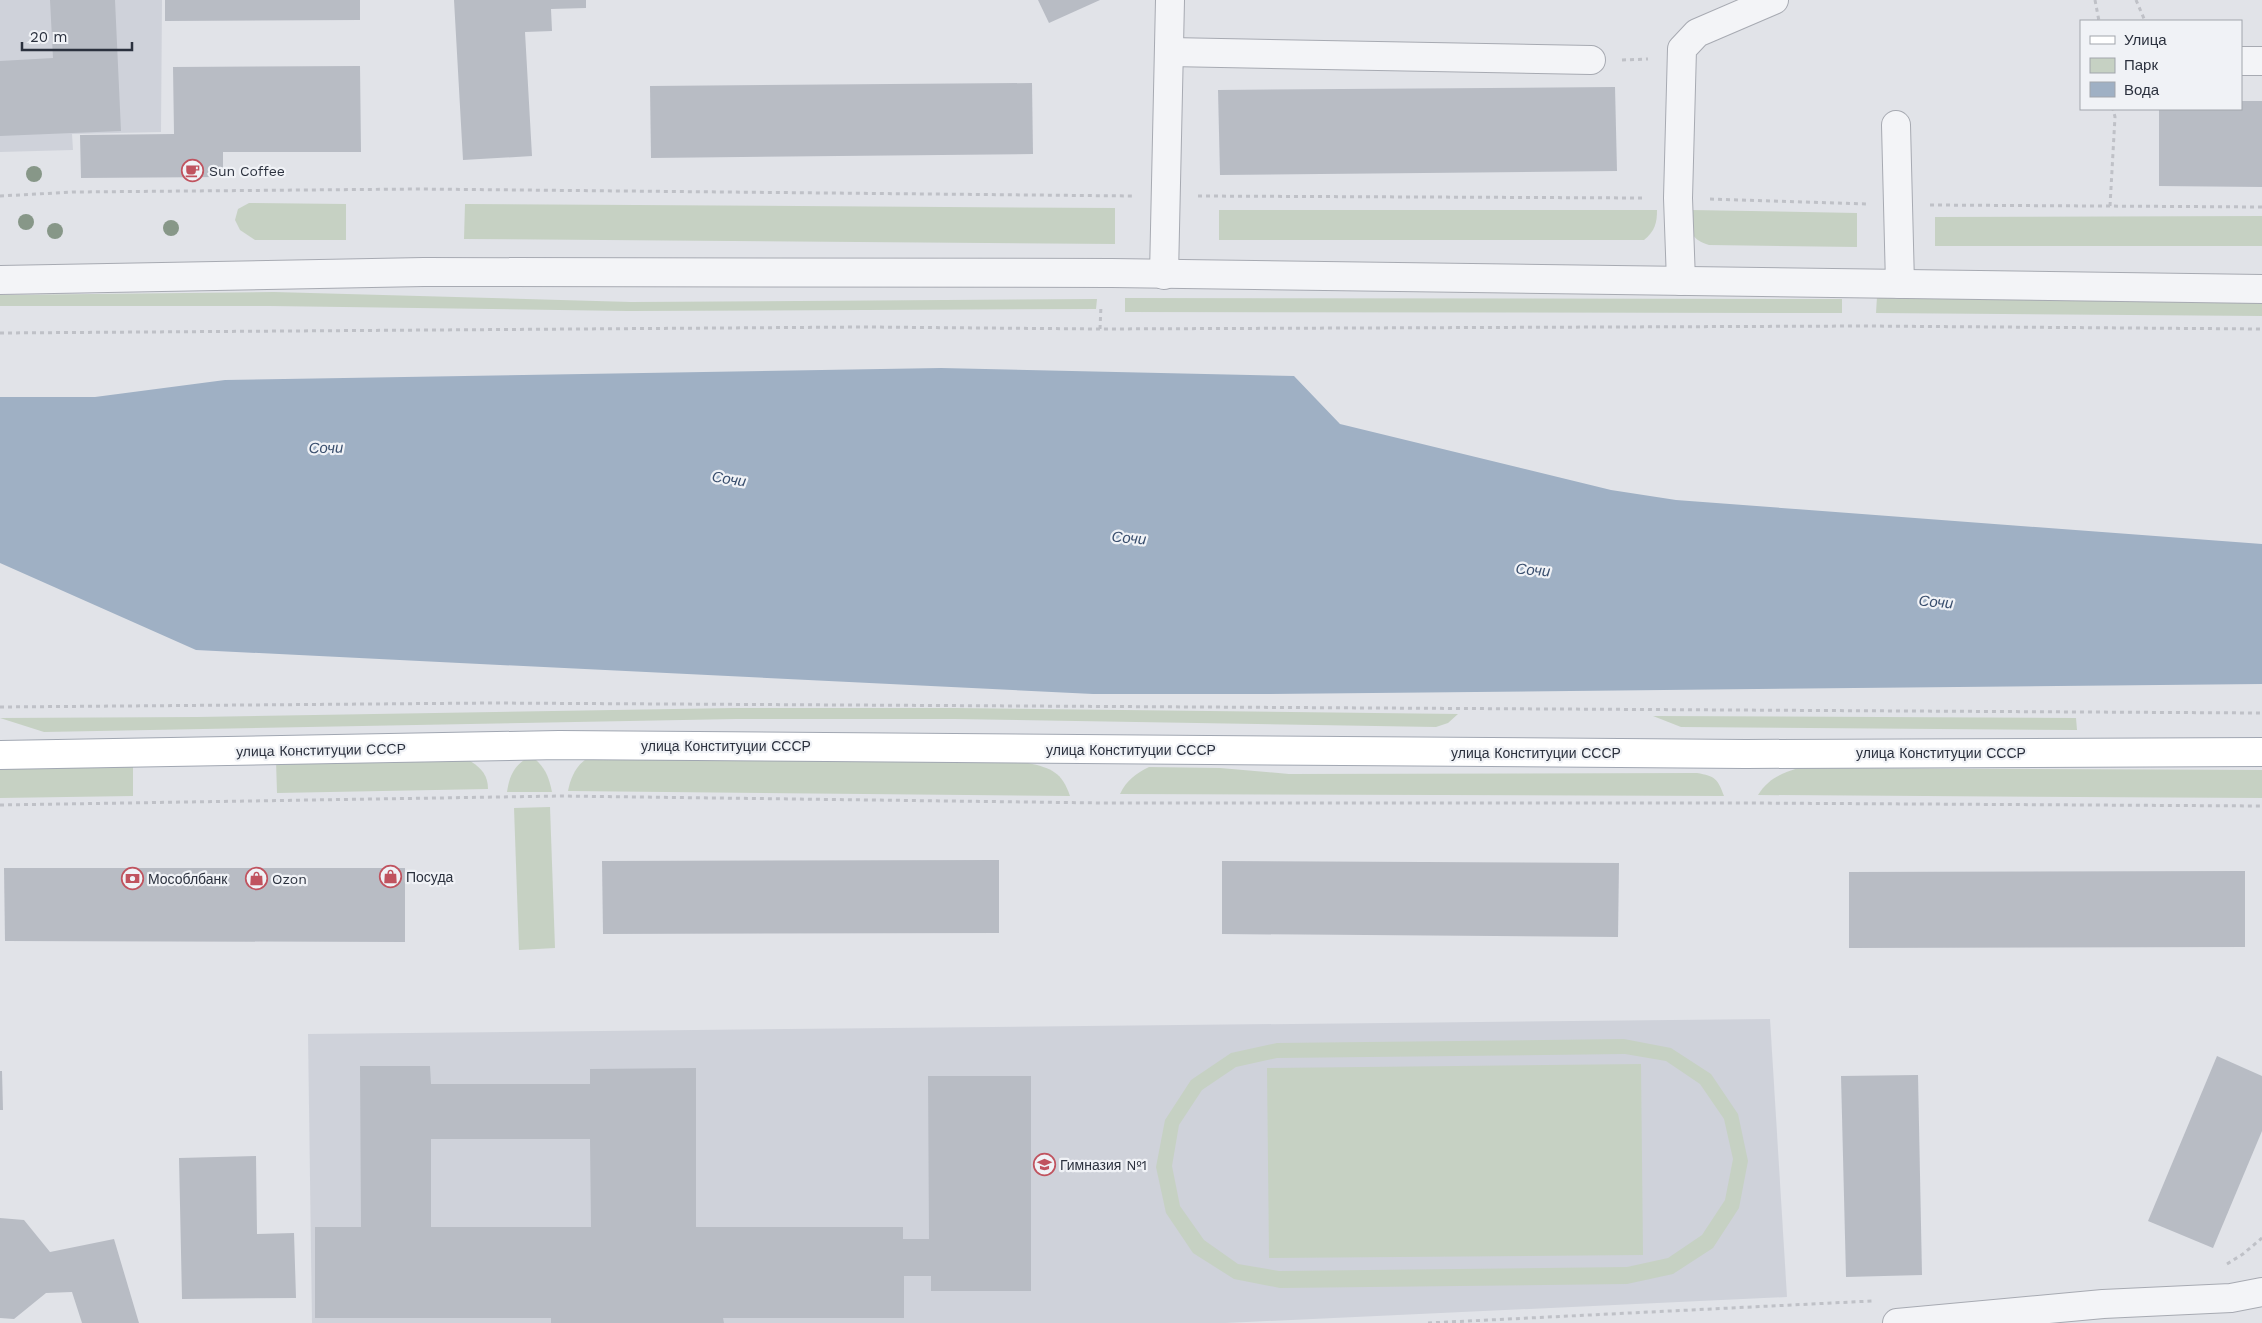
<svg xmlns="http://www.w3.org/2000/svg" width="2262" height="1323" viewBox="0 0 2262 1323" font-family="'Work Sans',sans-serif">
<rect width="100%" height="100%" fill="#e1e3e8"/>
<g fill="#cfd2da">
<polygon points="0,0 162,0 161,132 72,134 73,150 0,152"/>
<polygon points="1770,1019 1787,1297 1226,1323 312,1323 308,1034"/>
</g>
<g fill="#c6d1c3" fill-rule="evenodd">
<polygon points="249,203 346,204 346,240 255,240 240,230 235,220 238,209"/>
<polygon points="465,204 1115,208 1115,244 464,239"/>
<path d="M1219,210H1657C1657,223 1655,231 1644,240H1219Z"/>
<path d="M1691,210L1857,213V247L1709,245C1688,238 1691,230 1691,210Z"/>
<polygon points="2262,216 2262,246 1935,246 1935,217"/>
<polygon points="274,292 631,302 1097,299 1096,309 628,311 270,306 0,306 0,295"/>
<polygon points="1877,297 2262,300 2262,316 1876,313"/>
<polygon points="1125,298 1842,299 1842,313 1125,312"/>
<polygon points="734,708 955,708 1458,714 1448,723 1436,727 955,719 736,719 44,732 0,718 197,717"/>
<polygon points="1653,716 2076,718 2077,730 1681,727"/>
<path d="M593,755L1028,763C1051,768 1062,772 1070,796L568,791C571,775 578,762 593,755Z"/>
<path d="M462,757C477,764 488,772 488,789L277,793L276,761Z"/>
<path d="M524,760H536C546,769 549,778 552,792H507C509,778 513,768 524,760Z"/>
<polygon points="133,762 133,796 0,798 0,764"/>
<path d="M1149,767L1220,768L1289,774L1697,773C1715,776 1718,779 1724,796L1120,794C1127,780 1135,774 1149,767Z"/>
<path d="M1798,768L2262,770V798L1758,795C1768,779 1780,774 1798,768Z"/>
<polygon points="550,807 555,948 519,950 514,808"/>
<path d="M1624,1039L1671,1048L1711,1074L1738,1114L1748,1161L1739,1208L1713,1248L1673,1274L1627,1284L1280,1288L1234,1279L1193,1253L1166,1213L1156,1167L1165,1120L1191,1080L1231,1053L1277,1043ZM1625,1054L1666,1061L1700,1084L1724,1119L1733,1159L1725,1200L1702,1235L1668,1258L1627,1267L1279,1271L1238,1264L1204,1240L1180,1206L1172,1166L1179,1125L1202,1090L1236,1067L1277,1058Z"/>
<polygon points="1641,1064 1643,1255 1269,1258 1267,1068"/>
</g>
<polygon fill="#9fb0c4" points="941,368 1294,376 1340,424 1611,490 1676,500 2262,544 2262,684 1269,694 1093,694 196,650 0,563 0,397 95,397 225,380"/>
<g fill="#b8bcc4" fill-rule="evenodd">
<polygon points="50,0 115,0 121,131 0,136 0,61 53,58"/>
<polygon points="165,0 360,0 360,20 165,21"/>
<polygon points="454,0 586,0 586,8 551,9 552,31 525,32 532,156 463,160"/>
<polygon points="1038,0 1100,0 1049,23"/>
<polygon points="360,66 361,152 223,152 223,177 81,178 80,135 174,134 173,67"/>
<polygon points="1032,83 1033,154 651,158 650,86"/>
<polygon points="1615,87 1617,171 1220,175 1218,90"/>
<polygon points="2241,101 2262,101 2262,187 2159,186 2159,109 2241,109"/>
<polygon points="999,860 999,933 603,934 602,861"/>
<polygon points="1222,861 1619,863 1618,937 1222,934"/>
<polygon points="4,868 405,868 405,942 5,941"/>
<polygon points="2245,871 2245,947 1849,948 1849,872"/>
<polygon points="2217,1056 2262,1076 2262,1131 2213,1248 2148,1221"/>
<path d="M360,1066H430L431,1084H590V1069L696,1068V1227H903V1239H929L928,1076H1031V1291H931V1276H904V1318H723L724,1323H551V1318H315V1227H361ZM431,1139H590L591,1227H431Z"/>
<polygon points="0,1071 2,1071 3,1110 0,1110"/>
<polygon points="1918,1075 1922,1275 1846,1277 1841,1076"/>
<polygon points="256,1156 257,1234 294,1233 296,1298 182,1299 179,1158"/>
<polygon points="0,1218 24,1220 50,1252 114,1239 139,1323 82,1323 72,1292 46,1293 14,1319 0,1318"/>
</g>
<g fill="none" stroke-linecap="round" stroke-linejoin="round">
<defs>
<g id="minor">
<polyline points="1170,52 1591,60"/>
<polyline points="2241,61 2262,61"/>
<polyline points="1896,125 1900,284"/>
<polyline points="1164,275 1170,0"/>
<polyline points="0,280 424,272 1112,273 2262,289"/>
<polyline points="1681,281 1678,198 1682,49 1697,33 1774,0"/>
<polyline points="1897,1323 2103,1304 2231,1298 2262,1292"/>
</g>
<polyline id="major" points="0,755 559,745 1746,754 2262,752"/>
</defs>
<use href="#minor" stroke="#a7aab2" stroke-width="30"/>
<use href="#major" stroke="#a1a7b2" stroke-width="30"/>
<g stroke="#bfc1c7" stroke-width="3" stroke-dasharray="4 4" stroke-linecap="butt">
<polyline points="2095,0 2099,21"/>
<polyline points="2136,0 2145,21"/>
<polyline points="1622,60 1648,59"/>
<polyline points="0,196 74,192 419,189 1134,196"/>
<polyline points="1198,196 1644,198"/>
<polyline points="1710,199 1867,204"/>
<polyline points="1930,205 2262,207"/>
<polyline points="2110,206 2115,117 2113,109"/>
<polyline points="1100,329 1101,305"/>
<polyline points="0,333 866,327 1100,329 1865,326 2262,329"/>
<polyline points="0,707 492,703 2262,713"/>
<polyline points="0,805 561,796 1104,803 1747,803 2262,806"/>
<polyline points="2227,1264 2243,1254 2262,1238"/>
<polyline points="1428,1323 1872,1301"/>
</g>
<use href="#minor" stroke="#f3f4f7" stroke-width="28"/>
<use href="#major" stroke="#fff" stroke-width="28"/>
</g>
<g fill="#879788">
<circle cx="34" cy="174" r="8"/>
<circle cx="26" cy="222" r="8"/>
<circle cx="171" cy="228" r="8"/>
<circle cx="55" cy="231" r="8"/>
</g>
<defs>
<symbol id="cafe-ring" viewBox="-11 -11 22 22"><circle r="9.5" fill="#f0f2f6" stroke="#c0535f" stroke-width="1.5"/><path d="M-5.5-4.5H6V0H3Q3 3.5 0 3.5H-2.5Q-5.5 3.5-5.5 0ZM3-3.2v2h1.7v-2ZM-6 4.5H4V6H-6Z" fill="#c0535f"/></symbol>
<symbol id="shop-ring" viewBox="-11 -11 22 22"><circle r="9.5" fill="#f0f2f6" stroke="#c0535f" stroke-width="1.5"/><path d="M-5-2.5h2.3a2.7 3.5 0 0 1 5.4 0H5L5.5 6h-11ZM-1.5-2.5h3a1.5 2.3 0 0 0-3 0Z" fill="#c0535f"/></symbol>
<symbol id="bank-ring" viewBox="-11 -11 22 22"><circle r="9.5" fill="#f0f2f6" stroke="#c0535f" stroke-width="1.5"/><path d="M-6-4H6V4H-6ZM0-2.3a2.3 2.3 0 1 0 0 4.6a2.3 2.3 0 1 0 0-4.6Z" fill="#c0535f"/></symbol>
<symbol id="school-ring" viewBox="-11 -11 22 22"><circle r="9.5" fill="#f0f2f6" stroke="#c0535f" stroke-width="1.5"/><path d="M0-5L7-2L0 1L-7-2ZM-4 1L0 2.5L4 1V4Q0 6-4 4Z" fill="#c0535f"/></symbol>
</defs>
<g fill-rule="evenodd">
<use href="#cafe-ring" x="180" y="158" width="25" height="25"/>
<use href="#shop-ring" x="378" y="864" width="25" height="25"/>
<use href="#bank-ring" x="120" y="866" width="25" height="25"/>
<use href="#shop-ring" x="244" y="866" width="25" height="25"/>
<use href="#school-ring" x="1032" y="1152" width="25" height="25"/>
</g>
<g text-anchor="middle" stroke-width="4.5" stroke-linejoin="round" paint-order="stroke">
<g font-size="14" fill="#2b313e" stroke="#f0f2f6" text-anchor="start">
<text x="209" y="176">Sun Coffee</text>
<text x="406" y="882">Посуда</text>
<text x="148" y="884">Мособлбанк</text>
<text x="272" y="884">Ozon</text>
<text x="1060" y="1170">Гимназия №1</text>
</g>
<g font-size="14" fill="#2b313e" stroke="#f0f2f6">
<text x="726" y="751">улица Конституции СССР</text>
<text transform="translate(321 750) rotate(-1)" y="5">улица Конституции СССР</text>
<text x="1131" y="755">улица Конституции СССР</text>
<text x="1536" y="758">улица Конституции СССР</text>
<text x="1941" y="758">улица Конституции СССР</text>
</g>
<g font-size="15" font-style="italic" fill="#394e6d" stroke="#f0f2f6">
<text transform="translate(326 448) rotate(-1)" y="5">Сочи</text>
<text transform="translate(729 479) rotate(9)" y="5">Сочи</text>
<text transform="translate(1129 538) rotate(5)" y="5">Сочи</text>
<text transform="translate(1533 570) rotate(5)" y="5">Сочи</text>
<text transform="translate(1936 602) rotate(5)" y="5">Сочи</text>
</g>
</g>
<rect x="2080" y="20" width="162" height="90" fill="#f0f2f6" stroke="#a1a5ac"/>
<rect x="2090" y="36" width="25" height="8" fill="#ffffff" stroke="#a1a5ac"/>
<text x="2124" y="45" font-size="15" fill="#2b313e">Улица</text>
<rect x="2090" y="58" width="25" height="15" fill="#c6d1c3" stroke="#a1a5ac"/>
<text x="2124" y="70" font-size="15" fill="#2b313e">Парк</text>
<rect x="2090" y="82" width="25" height="15" fill="#9fb0c4" stroke="#a1a5ac"/>
<text x="2124" y="95" font-size="15" fill="#2b313e">Вода</text>
<path d="M22 42v8h110v-8" fill="none" stroke="#2b313e" stroke-width="2.5"/>
<text x="30" y="42" font-size="15" fill="#2b313e" stroke="#f0f2f6" stroke-width="4" paint-order="stroke">20 m</text>
</svg>
